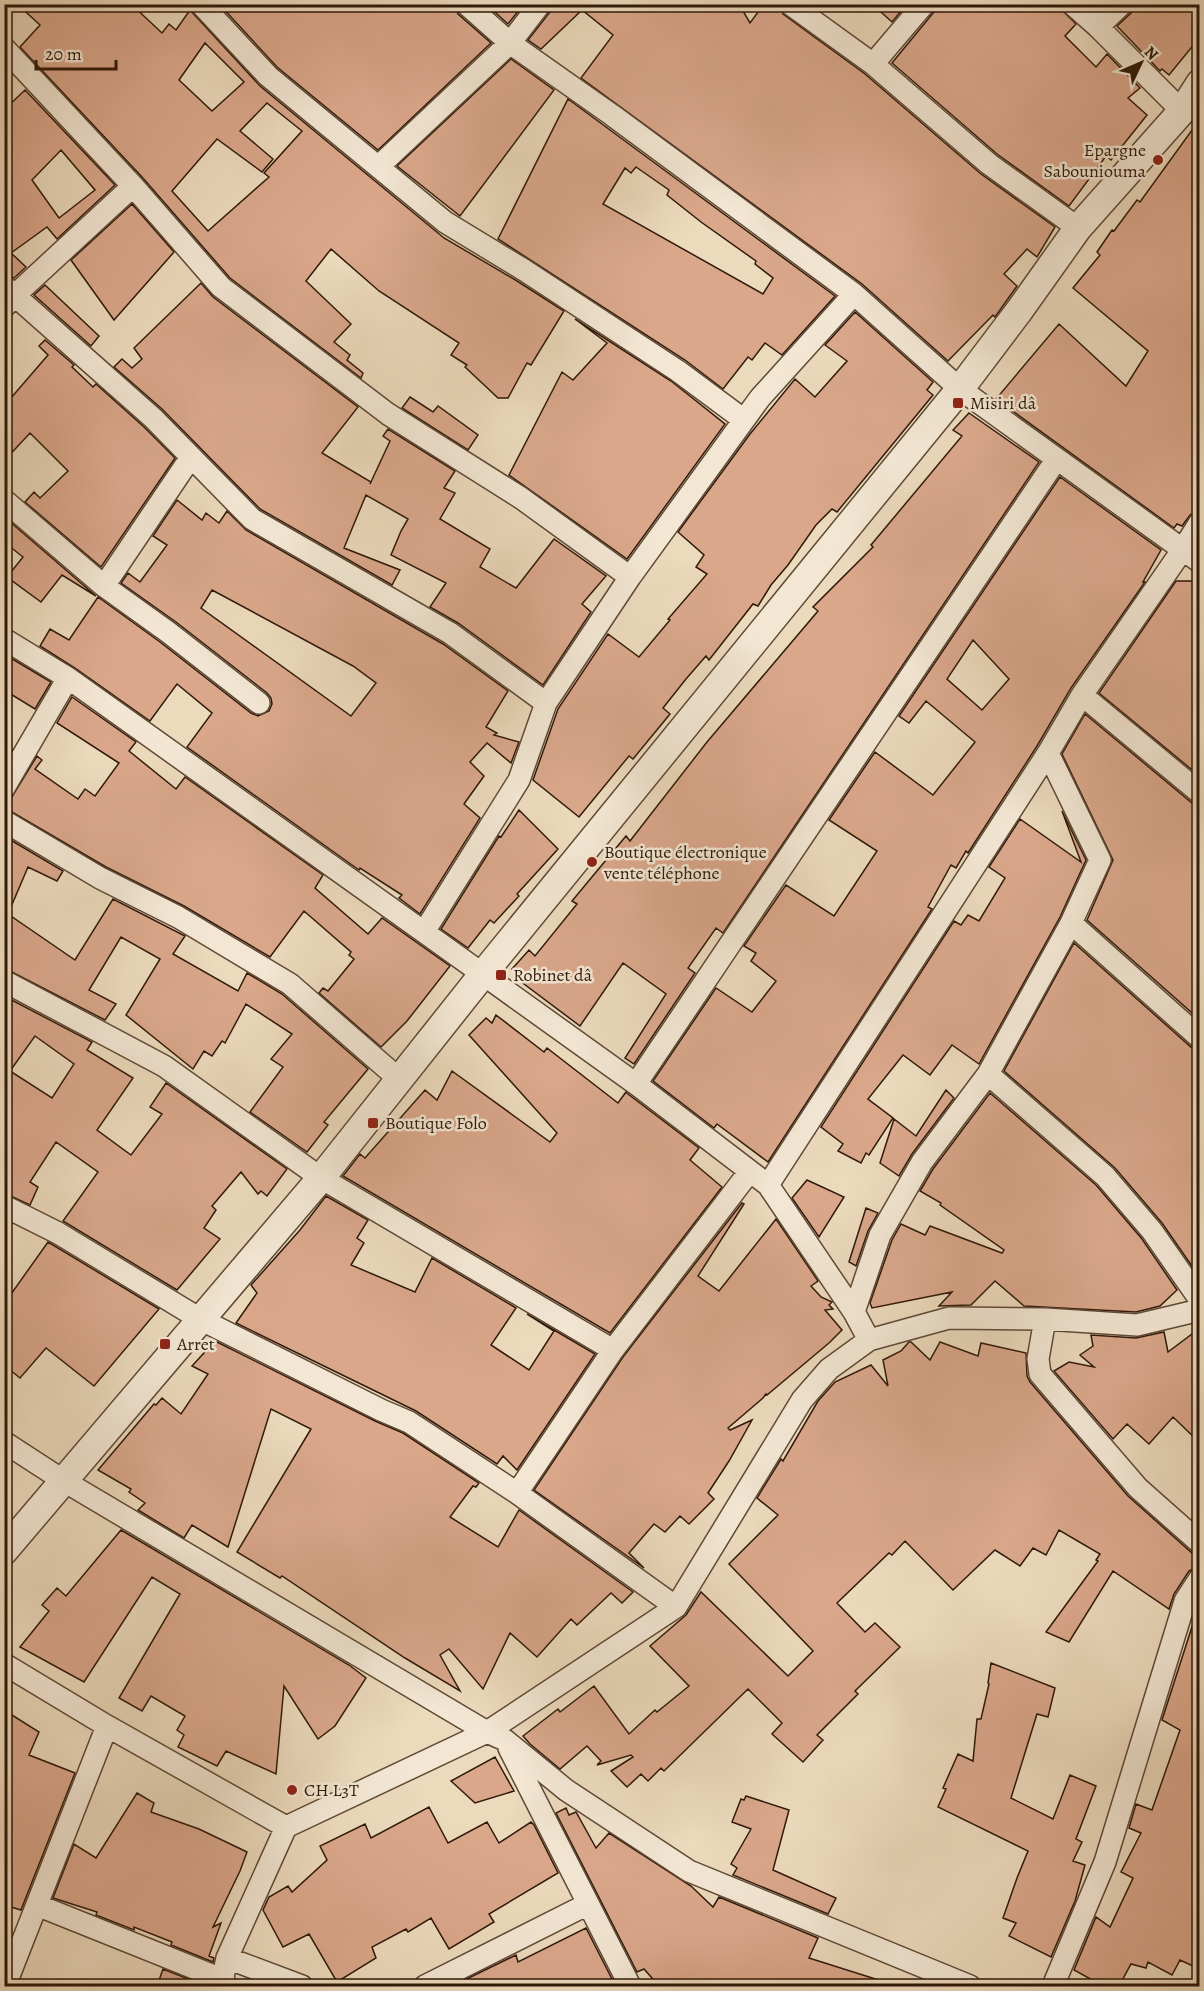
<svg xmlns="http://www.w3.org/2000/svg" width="1204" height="1991" viewBox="0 0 1204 1991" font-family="Alegreya,serif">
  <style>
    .building { fill: #daa78b; stroke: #2f1909; stroke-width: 1.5; fill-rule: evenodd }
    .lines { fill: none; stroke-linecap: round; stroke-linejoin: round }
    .minor-casing { stroke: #5e4936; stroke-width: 24 }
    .tertiary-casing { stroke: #5e4936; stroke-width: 30 }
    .minor { stroke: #f3e7d4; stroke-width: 21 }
    .tertiary { stroke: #f3e7d4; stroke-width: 27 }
    .poi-dot { fill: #8f2418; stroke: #f3e7d4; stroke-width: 2 }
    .labels { text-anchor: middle; stroke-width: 5; stroke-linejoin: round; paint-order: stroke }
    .poi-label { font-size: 18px; fill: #2f1909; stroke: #f3e7d4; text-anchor: start }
  </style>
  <rect width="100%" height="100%" fill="#ecdabd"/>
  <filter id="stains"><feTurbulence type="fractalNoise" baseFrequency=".00333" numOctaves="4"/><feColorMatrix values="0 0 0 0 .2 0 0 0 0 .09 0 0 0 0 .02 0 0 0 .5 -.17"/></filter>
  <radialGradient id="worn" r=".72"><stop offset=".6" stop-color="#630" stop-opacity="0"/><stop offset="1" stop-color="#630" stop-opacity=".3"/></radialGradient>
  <path class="building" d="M17,4H131L162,33L169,24L176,30L190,10L260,86L444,238L517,281L564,311L531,365L527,363L508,398H498L465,367L467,365L451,355L459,343L379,291L331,249L306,281L351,324L334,342L350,355L347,360L363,373L361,378L230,278L142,177L20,47L40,25ZM205,43L244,82L212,111L179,80ZM267,103L302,131L264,173L269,177L208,231L172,191L217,139L262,172L273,159L240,131Z
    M219,4H454L458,14L491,43L378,150L277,67Z
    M486,4H524L508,24Z
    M553,4H739L750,23L764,4H778L783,14L865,74L981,174L1055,227L1037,257L1027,249L1004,274L1017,286L995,317L993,315L948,361L862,284L581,78L613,35L582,10L541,49L528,40L550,12Z
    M872,4H907L892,22Z
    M936,4H1056L1076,24L1065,36L1096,67L1107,54L1140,88L1128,98L1147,115L1111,160L1106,156L1069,206L997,154L892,63L934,12Z
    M1134,4H1200V37L1169,75L1162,69L1160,71L1117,26L1131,13Z
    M511,59L554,90L460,216L397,166Z
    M25,90L115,185L57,239L47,227L11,253L26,267L14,278L4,274V110ZM61,150L95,190L59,218L32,180Z
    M568,99L835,296L782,355L765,343L752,360L748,357L723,389L685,360L498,239ZM636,167L669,190L667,195L701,222L756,261L755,264L773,278L763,294L603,204L625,168L631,173Z
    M1200,119V509L1190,515L1182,526L1177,524L1174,528L996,399L1059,324L1126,386L1148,351L1073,288L1100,255L1097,252L1112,230L1114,231L1137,200L1140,202Z
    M132,204L174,252L114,320L71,260Z
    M201,283L213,297L358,407L322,453L371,482L370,484L390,441L383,436L388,429L455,471L444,488L455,493L440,519L490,549L480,567L516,588L554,539L606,576L582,604L591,612L543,685L458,623L430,607L446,583L391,555L401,531L408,519L366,495L344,548L400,570L392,585L260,509L162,409L114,367L122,359L132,368L142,359L134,348Z
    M45,285L99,336L91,346L34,295Z
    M855,312L933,382L927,390L933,395L837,512L832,509L816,525L788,565L771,585L758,606L753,604L709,660L706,656L686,679L663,708L670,714L633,759L629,756L579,817L533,780L558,709L608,634L639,657L670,620L668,619L707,574L696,567L704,555L678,532L750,434L795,379L815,397L847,361L825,345Z
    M575,319L671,381L725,424L627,559L509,475L562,372L573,380L607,343Z
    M45,340L74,365L72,367L93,387L96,384L144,427L175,458L101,567L25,502L34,492L40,498L68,471L30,433L4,461V406L48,355L39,346Z
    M410,397L433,412L438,406L478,435L468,450L402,408Z
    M969,413L1039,462L723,933L716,928L688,968L695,973L634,1064L625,1058L666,994L623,963L580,1026L516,978L517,974L512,969L529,950L535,956L577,904L572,901L626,836L630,841L707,742L818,611L813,607L873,547L871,545L962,436L953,430Z
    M1060,477L1161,550L1143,582H1145L1071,688L1037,746L968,853L966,851L956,868L951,865L928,907L932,909L768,1162L717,1124L714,1128L653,1081L716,988L752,1012L776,981L751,961L756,953L744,946L786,885L834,916L877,851L829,820L875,752L933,795L975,742L926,701L909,723L899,716ZM973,640L1009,679L982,710L947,679Z
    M177,500L202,520L206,513L219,523L227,511L246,530L443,644L508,691L486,727L497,733L494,735L519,742L511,763L487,743L470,762L484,776L464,804L480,818L420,914L399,898L402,895L360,868L359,870L187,747L212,713L177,684L150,721L75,668L40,646L50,629L69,640L98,597L160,642L251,713L258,716L269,711L272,704L271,698L267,693L176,622L121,583L128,573L140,582L167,545L153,536ZM212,590L353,666L376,683L351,716L201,608Z
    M9,521L96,596L62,575L41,602L7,577L23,557L4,542V526Z
    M1176,581H1200V760L1191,769L1099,693Z
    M4,654L51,682L35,709L4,690Z
    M72,697L136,742L129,751L176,789L185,777L323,875L315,888L368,934L382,918L450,966L407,1021L381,1047L319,993L323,988L328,991L354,959L349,955L351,952L304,911L270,957L184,906L106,867L5,808L37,756L42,760L35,769L78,799L85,789L95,796L119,763L57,723Z
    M1085,714L1192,803L1200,805V1020L1087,920L1113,860L1062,754Z
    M519,810L558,849L517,894L519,896L494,923L490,920L468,948L441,929L499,836L501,837Z
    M1062,811L1086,860L1060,917L979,1064L952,1045L930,1075L903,1055L868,1099L893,1118L869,1155L866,1153L861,1163L838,1151L843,1144L821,1127L954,921L961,925L968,915L979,921L1005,878L989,867L1020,819L1081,862Z
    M9,839L63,871L57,881L28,867L8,914L75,960L113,899L185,936L173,954L238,991L247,973L282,994L368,1069L324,1122L328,1125L307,1152L250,1112L283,1067L271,1059L292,1034L246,1004L225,1043L222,1041L212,1056L204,1051L193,1069L126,1015L160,959L121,937L89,990L116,1004L105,1020L4,968V848Z
    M1074,943L1192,1048L1200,1050V1268L1196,1272L1162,1223L1115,1168L1004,1071Z
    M4,996L92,1042L87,1050L133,1078L97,1130L131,1155L162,1114L150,1107L166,1083L287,1169L267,1196L261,1191L258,1194L241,1172L212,1206L216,1210L204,1228L220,1239L177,1290L63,1221L98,1172L56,1142L30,1182L38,1187L30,1205L4,1193ZM35,1036L74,1064L52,1098L10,1071Z
    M496,1015L544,1052L547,1048L618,1103L626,1092L628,1094L699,1148L690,1160L722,1187L610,1333L343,1176L360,1154L365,1158L425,1090L437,1100L452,1071L550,1142L557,1133L469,1035L486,1018L492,1023Z
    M946,1090L954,1098L912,1154L899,1176L880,1163L894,1119L916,1136Z
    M990,1093L1096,1185L1142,1239L1177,1290L1160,1306L1136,1312L1024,1306L995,1281L971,1305L939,1306L952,1292L872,1308L870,1303L892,1240L901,1224L925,1235L930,1226L1002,1253L1004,1250L940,1205L941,1203L920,1191L933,1169Z
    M807,1180L844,1197L819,1237L792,1198Z
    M326,1196L368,1220L357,1238L364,1243L351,1265L415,1292L432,1258L516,1308L491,1345L529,1370L554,1331L527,1314L595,1354L517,1470L503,1456L497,1464L416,1411L236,1323L257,1293L251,1285L300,1230Z
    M742,1203L744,1204L698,1276L719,1291L776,1219L818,1281L811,1286L821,1297L832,1302L829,1305L833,1309L825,1310L842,1330L829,1343L767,1395L766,1394L763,1398L728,1428L730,1430L752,1420L729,1461L708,1493L714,1499L689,1524L680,1516L665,1532L654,1524L629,1553L644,1568L534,1490L623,1357Z
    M866,1208L878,1213L868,1231L856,1266L849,1262Z
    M48,1242L159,1309L94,1386L46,1348L20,1378L4,1365V1304Z
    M1200,1328V1443L1173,1417L1149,1444L1127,1424L1113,1439L1054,1371L1069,1362L1094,1367L1080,1355L1093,1346L1091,1335L1136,1338L1164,1332L1168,1352Z
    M215,1341L375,1421L403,1433L479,1483L476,1487L473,1486L450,1517L498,1547L519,1510L633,1592L622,1603L611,1593L577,1625L571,1619L537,1657L510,1633L483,1689L449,1649L440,1655L460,1691L405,1658L282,1576L280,1578L237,1552L311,1429L271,1409L228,1547L192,1525L184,1538L138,1510L145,1503L129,1492L131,1489L98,1470L154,1404L156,1405L162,1398L181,1414L208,1374L192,1366Z
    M909,1342H911L930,1360L940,1342L978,1356L981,1343L1026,1353L1027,1376L1030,1382L1128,1496L1192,1553L1200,1555V1565L1189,1571L1174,1594L1169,1609L1113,1571L1069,1642L1046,1632L1098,1561L1096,1560L1100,1554L1059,1530L1046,1555L1033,1548L1020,1566L995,1550L953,1590L905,1541L892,1555L889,1553L837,1603L865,1632L875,1623L900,1647L855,1691L858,1694L817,1735L823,1740L803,1762L772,1734L782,1723L748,1689L664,1771L661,1768L648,1781L641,1774L627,1787L611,1771L633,1757L631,1755L597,1765L601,1761L587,1746L560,1769L530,1744L523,1736L558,1709L560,1712L594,1686L629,1734L655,1710L657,1712L689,1686L650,1646L686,1615L701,1592L788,1676L813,1651L729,1564L778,1515L757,1498L781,1459L783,1461L818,1401L835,1382L871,1365L888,1386L883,1360L901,1351Z
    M121,1530L349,1665L366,1678L335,1726L318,1739L284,1686L276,1774L226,1751L217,1766L178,1747L184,1735L177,1730L185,1716L151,1696L142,1711L119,1698L180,1594L152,1577L84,1682L20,1647L49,1611L42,1605L57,1588L66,1596Z
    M1200,1602V1952L1193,1966L1180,1960L1172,1975L1148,1962L1146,1968L1131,1964L1119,1986H1103L1074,1970L1096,1917L1110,1927L1133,1878L1121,1872L1141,1833L1129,1828L1136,1804L1152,1810L1180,1730L1162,1720Z
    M991,1663L1055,1688L1048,1717L1037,1714L1011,1798L1053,1819L1070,1775L1096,1786L1076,1839L1082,1842L1073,1861L1085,1865L1075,1901L1051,1957L1009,1936L1016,1923L1003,1918L1017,1878L1028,1851L938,1807L946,1789L943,1788L958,1754L973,1761L977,1719H981L989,1684L988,1683Z
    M4,1710L39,1732L29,1755L75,1773L21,1910L4,1905Z
    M495,1757L514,1791L475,1803L451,1781Z
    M137,1793L154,1803L151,1812L199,1829L247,1852L240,1871L213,1927L221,1923L209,1956L214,1958L213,1962L171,1945L172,1942L134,1927V1930L96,1915L97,1912L53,1898L74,1844L96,1858Z
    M746,1796L789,1810L773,1870L836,1898L828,1914L733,1875L737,1868L731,1864L751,1829L732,1822L741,1799L744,1800Z
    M429,1807L448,1843L487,1822L499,1843L531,1822L534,1825L558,1873L489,1914L494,1922L449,1949L431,1918L408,1932L406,1929L372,1947L376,1958L337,1982L309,1934L283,1947L263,1910L269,1897L288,1886L292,1892L327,1860L320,1846L365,1824L371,1838Z
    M566,1808L569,1815L576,1812L596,1848L609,1833L691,1886L713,1907L719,1897L818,1938L809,1958L885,1982L884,1986H659L644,1969L637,1972L556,1813Z
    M586,1928L614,1983L606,1986H452L516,1955L518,1962Z
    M163,1969L206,1986H157Z"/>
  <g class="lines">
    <defs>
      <path id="minor" d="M201,4L268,76L445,222L524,270L678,371L744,420
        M466,4L510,43L612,115L854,294L960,389L1200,562
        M790,4L873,64L989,164L1078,228
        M1072,4L1098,27L1182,111
        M1098,27L1122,4
        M4,48L133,186L221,287L388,414L521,498L630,577
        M873,64L924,4
        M379,166L510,43L540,4
        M4,286L153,418L252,519L450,633L546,703
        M4,307L14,296L133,186
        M4,500L104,586L168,632L259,703
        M104,586L191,457
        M4,639L68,678L424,932L636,1084L768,1185L854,1312L869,1340
        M1082,695L1200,793
        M4,788L68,678
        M4,821L100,878L178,917L290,984L399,1079
        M1071,923L1200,1038
        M424,932L519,780L546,703L630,577L760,398L854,294
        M4,981L164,1066L321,1178L613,1350
        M988,1074L1105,1176L1152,1231L1200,1300
        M636,1084L1056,460
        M768,1185L1048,753L1082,695L1183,549L1200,522
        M4,1206L58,1233L200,1319L381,1410L409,1422L517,1493L676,1607
        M854,1312L880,1235L922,1162L988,1074L1071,923L1100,860L1048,753
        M1045,1319L1038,1359L1040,1374L1138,1488L1200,1543
        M4,1442L64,1481L487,1732L505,1740L566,1790L689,1871L970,1986
        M517,1493L613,1350L750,1171
        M4,1664L107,1726L286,1827L487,1732L676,1607L802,1400L829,1369L869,1340L949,1318L1045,1319L1137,1325L1200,1310
        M509,1748L630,1986
        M37,1905L224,1980
        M227,1958L302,1986
        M5,1986L107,1726
        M221,1986L227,1958L286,1827
        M425,1986L588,1904
        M1053,1986L1105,1862L1185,1601L1200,1578"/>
      <path id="tertiary" d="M4,1551L321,1178L483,974L960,389L1019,311L1078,228L1182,111L1200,83"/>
    </defs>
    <use href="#minor" class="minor-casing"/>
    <use href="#tertiary" class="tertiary-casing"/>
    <use href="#minor" class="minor"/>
    <use href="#tertiary" class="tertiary"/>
  </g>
  <g class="poi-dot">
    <circle cx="1158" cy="160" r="6"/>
    <rect x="952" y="397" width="12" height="12" rx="3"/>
    <circle cx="592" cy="862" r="6"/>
    <rect x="495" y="969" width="12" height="12" rx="3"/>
    <rect x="367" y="1117" width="12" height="12" rx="3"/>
    <rect x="159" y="1338" width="12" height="12" rx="3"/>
    <circle cx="292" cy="1790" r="6"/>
  </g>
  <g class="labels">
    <g class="poi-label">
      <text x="1146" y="156" text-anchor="end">Epargne<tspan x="1146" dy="21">Sabouniouma</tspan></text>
      <text x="970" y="409">Misiri dâ</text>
      <text x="604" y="858">Boutique électronique<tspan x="604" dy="21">vente téléphone</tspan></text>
      <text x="513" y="981">Robinet dâ</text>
      <text x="385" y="1129">Boutique Folo</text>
      <text x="177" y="1350">Arret</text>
      <text x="304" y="1796">CH L3T</text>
    </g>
  </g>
  <rect width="1204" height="1991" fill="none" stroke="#ecdabd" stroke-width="24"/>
  <rect x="6" y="6" width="1192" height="1979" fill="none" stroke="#2f1909" stroke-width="3"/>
  <rect x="12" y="12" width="1180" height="1967" fill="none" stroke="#2f1909" stroke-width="1.5"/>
  <g transform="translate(1141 63) rotate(46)" stroke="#f3e7d4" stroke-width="4.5" paint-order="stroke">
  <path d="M0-4.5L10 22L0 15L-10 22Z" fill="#2f1909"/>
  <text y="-9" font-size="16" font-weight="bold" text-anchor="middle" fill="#2f1909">N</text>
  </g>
  <path d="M36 60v9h80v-9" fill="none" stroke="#2f1909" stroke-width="3"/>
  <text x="45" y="60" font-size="18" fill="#2f1909" stroke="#f3e7d4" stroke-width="4.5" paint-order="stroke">20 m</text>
  <rect width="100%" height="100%" filter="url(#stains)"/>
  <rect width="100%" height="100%" fill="url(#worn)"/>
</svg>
